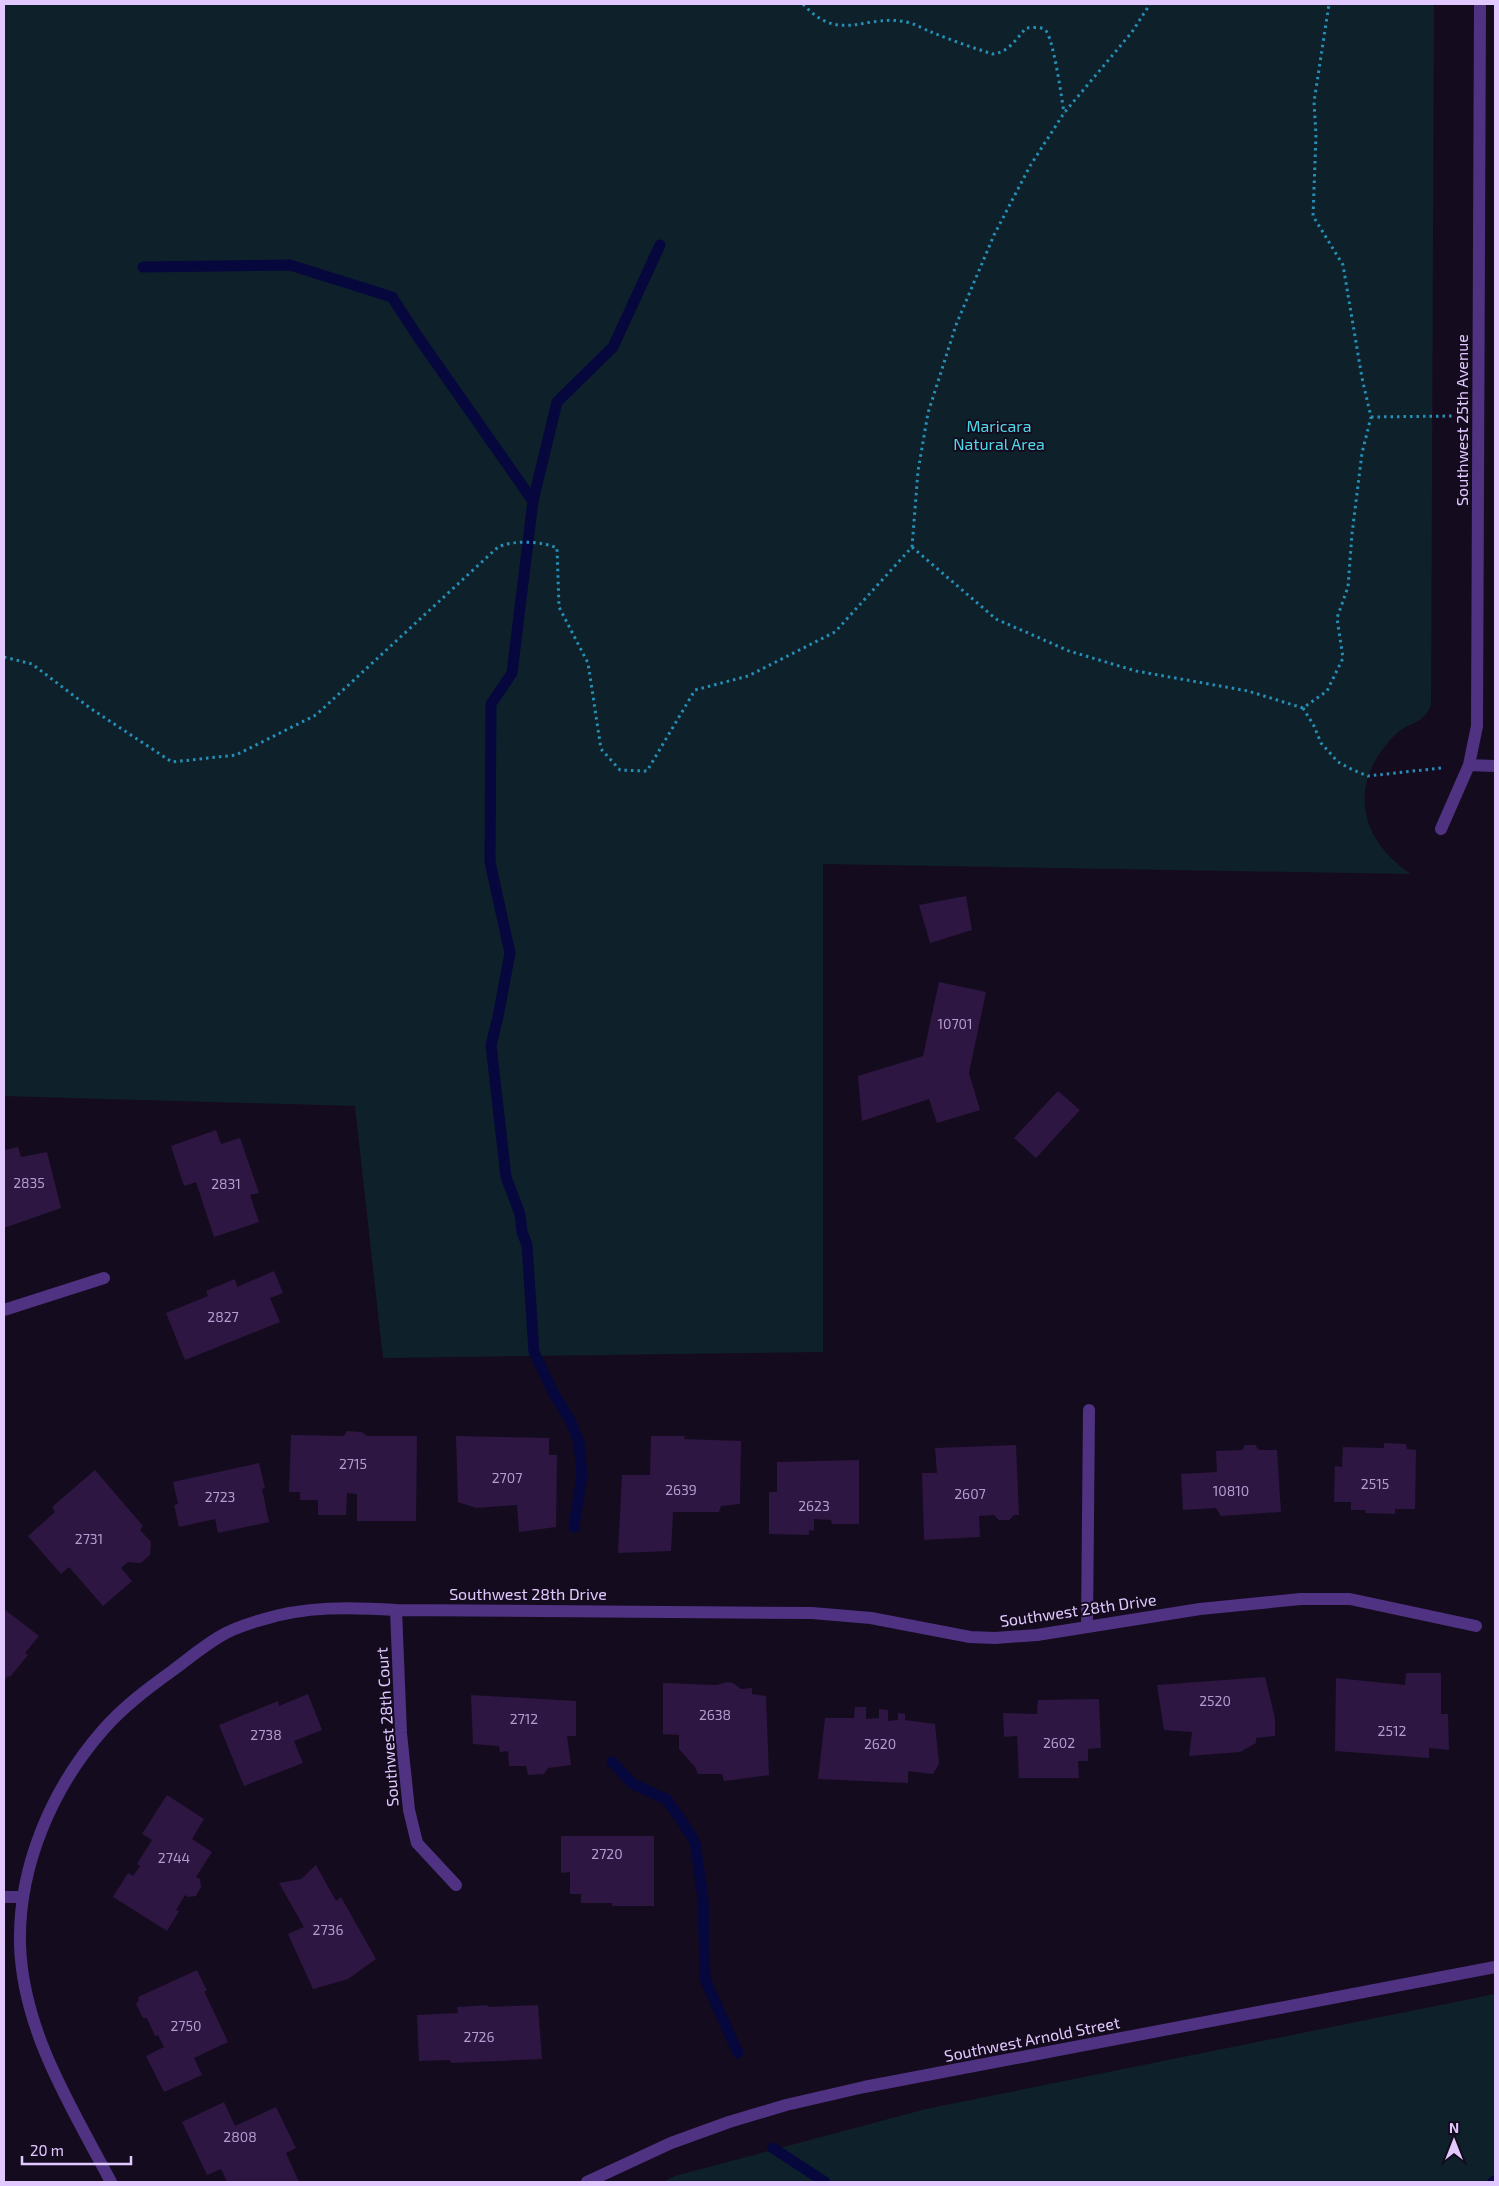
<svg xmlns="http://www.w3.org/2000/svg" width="1499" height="2186" viewBox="0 0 1499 2186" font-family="'Exo 2',sans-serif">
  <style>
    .green { fill: #0e212a }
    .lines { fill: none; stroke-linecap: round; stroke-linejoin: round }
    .stream { stroke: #06073d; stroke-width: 11 }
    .building { fill: #2d1641 }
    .path { stroke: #258fb7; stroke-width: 3; stroke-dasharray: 2.5 4; stroke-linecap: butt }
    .minor { stroke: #503282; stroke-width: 12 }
    .labels { text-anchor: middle; stroke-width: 4; stroke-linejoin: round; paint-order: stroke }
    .number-label { font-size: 14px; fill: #b49cd0 }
    .street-label { font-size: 16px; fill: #e1c9ff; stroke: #150b1f }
    .park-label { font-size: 16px; fill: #4ed9e6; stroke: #150b1f }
  </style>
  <rect width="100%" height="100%" fill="#150b1f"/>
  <path class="green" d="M4,4H1434L1431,705C1423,725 1410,721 1397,733C1348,780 1356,837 1411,874L823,864V1352L383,1358L355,1106L4,1096Z
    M1495,1994V2182H663L675,2176L926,2109Z"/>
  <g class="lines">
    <path class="stream" d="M143,267L290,265L392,297L418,337L533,501
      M574,1527L582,1475L579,1442L570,1420L554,1394L534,1352L527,1245L522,1232L520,1214L506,1177L491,1045L498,1017L510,953L490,862L491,704L512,673L533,501L557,402L613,347L660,245
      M612,1762L633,1784L666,1799L680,1818L695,1842L703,1898L705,1979L738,2053
      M773,2148L825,2182
      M1493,2182L1495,2181"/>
  </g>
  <path class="building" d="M966,896L972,930L930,943L919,905Z
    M939,982L986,992L969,1073L980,1110L937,1123L929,1099L862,1121L858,1076L923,1056Z
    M1058,1091L1080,1110L1036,1158L1014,1138Z
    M216,1130L221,1144L240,1138L259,1193L250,1195L259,1222L214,1237L196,1182L184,1186L171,1146Z
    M18,1147L21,1157L47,1152L61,1208L4,1228V1150Z
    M274,1271L283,1293L270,1298L280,1322L185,1360L166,1313L208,1296L206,1291L235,1279L237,1287Z
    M347,1431L362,1432L367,1436H417L416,1521H357V1494L347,1493L346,1515H318V1500H300V1492H289L291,1435L344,1436Z
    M456,1436L549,1438V1455H557L556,1527L519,1532L517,1505L476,1508L458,1502Z
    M651,1436H685L684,1439L741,1441L740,1504L721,1506L719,1512H673L671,1551L618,1553L622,1475H650Z
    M1384,1443L1406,1444L1407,1449L1416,1450L1415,1509H1395V1514L1365,1513L1366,1510H1351V1502H1334L1335,1466L1342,1467L1343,1447L1384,1448Z
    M1016,1445L1019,1515H1014L1009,1520H999L994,1515L979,1516L980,1537L924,1540L922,1473H937L935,1448Z
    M1245,1445H1255L1259,1450H1277L1281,1512L1221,1516L1216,1508L1183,1510L1181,1474L1217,1472L1216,1451L1242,1450Z
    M859,1460V1524H832L831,1520L814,1519V1531L809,1530V1535L769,1534V1492H777V1462Z
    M259,1463L265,1488L262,1489L269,1522L218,1533L215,1519L179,1527L174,1505L178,1504L173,1482Z
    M95,1470L143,1526L140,1530L151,1542L150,1555L141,1563L128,1562L121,1568L132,1581L103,1606L69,1567L61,1574L28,1536L55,1512L52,1507Z
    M4,1609L39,1636L25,1653L28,1655L10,1677L8,1676L4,1681Z
    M1406,1673H1441V1714H1448L1449,1750L1429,1748V1758L1335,1751L1336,1678L1405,1685Z
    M1265,1677L1275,1718V1736L1256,1738V1743L1240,1752L1189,1756L1192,1732L1164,1730L1157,1685Z
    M727,1682L733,1683L741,1689L752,1688V1694L766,1696L769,1775L724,1781L722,1774H698L695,1767L679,1749V1735L663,1734V1683L716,1685Z
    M308,1694L322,1730L294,1741L303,1763L244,1786L219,1725L278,1701L279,1706Z
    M471,1695L576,1701V1736H567L571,1765L548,1768L544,1774L528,1775L526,1766H509L508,1751L500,1752L499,1746L473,1744Z
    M1099,1699L1101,1748L1088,1749V1761H1078L1079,1778H1019L1017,1736L1004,1737L1003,1713L1037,1714L1038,1700Z
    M855,1707H866V1719L879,1718V1709L888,1710V1721L898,1720V1713L905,1714V1720L935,1724L939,1764L933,1774L908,1771V1783L818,1779L825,1718H854Z
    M167,1795L204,1819L192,1839L212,1852L196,1877L200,1879L201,1887L196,1896L188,1897L185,1895L176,1910L179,1911L167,1931L113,1897L128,1873L133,1876L140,1866L137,1864L152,1840L142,1834Z
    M561,1836H654V1906H612V1903H581V1894H570V1872L561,1873Z
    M316,1865L336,1901L341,1897L376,1959L348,1979L313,1989L288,1934L304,1927L279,1883L301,1879Z
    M197,1970L207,1991H204L228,2042L194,2058L202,2075L164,2092L146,2056L164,2047L158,2035L155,2036L147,2018H143L136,2004L139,2000L138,1997Z
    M488,2005V2007L538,2005L542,2059L451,2063L450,2060L419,2061L417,2015L458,2013L457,2007Z
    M224,2102L235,2126L276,2107L296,2148L286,2153L299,2182H227L221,2169L207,2175L182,2122Z"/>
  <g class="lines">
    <path class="path" d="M803,4C841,46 867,11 910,23C918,25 925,30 931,32C951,40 973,48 993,54C1009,52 1016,39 1026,28C1032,28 1040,26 1045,30C1053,35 1062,100 1064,113
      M1371,417L1453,416
      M912,547L996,619L1069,651L1136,671L1248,691L1303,708L1327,691L1343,658L1337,618L1348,587L1352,534L1362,453L1371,417L1362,378L1343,265L1313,216L1316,135L1314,102L1329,4
      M4,657L32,664L90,708L172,762L236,755L316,715L498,547C512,540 542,541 557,548L559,607L588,663L601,749L620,770L647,771L695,690L748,676L835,632L912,547L918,471L928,413L956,325L994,235L1030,166L1064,113L1132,32L1150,4
      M1303,708L1314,726L1321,743L1338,762L1353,770L1368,776L1441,768"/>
    <path class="minor" d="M1469,765L1495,766
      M1441,829L1469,765L1477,726L1480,4
      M4,1310L104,1278
      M396,1610L401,1733L409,1810L417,1843L456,1885
      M1087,1626L1089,1410
      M4,1897H22
      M111,2182C72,2108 23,2032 20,1945C18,1867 52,1788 103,1730C123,1707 147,1689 172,1671C187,1660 202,1647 219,1637C231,1629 247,1624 261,1620C305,1606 351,1607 396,1610L812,1613L871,1618L970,1637L995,1638L1037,1635L1200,1609L1301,1599H1350L1476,1626
      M587,2182L671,2143L729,2122L786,2105L864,2087L1495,1967"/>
  </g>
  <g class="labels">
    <g class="number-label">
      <text x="955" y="1029">10701</text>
      <text x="29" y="1188">2835</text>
      <text x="226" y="1189">2831</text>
      <text x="223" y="1322">2827</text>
      <text x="353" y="1469">2715</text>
      <text x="507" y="1483">2707</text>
      <text x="1375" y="1489">2515</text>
      <text x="681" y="1495">2639</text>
      <text x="1231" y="1496">10810</text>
      <text x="970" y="1499">2607</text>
      <text x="220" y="1502">2723</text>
      <text x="814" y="1511">2623</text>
      <text x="89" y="1544">2731</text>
      <text x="1215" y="1706">2520</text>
      <text x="715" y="1720">2638</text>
      <text x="524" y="1724">2712</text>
      <text x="1392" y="1736">2512</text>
      <text x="266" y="1740">2738</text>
      <text x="1059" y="1748">2602</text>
      <text x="880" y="1749">2620</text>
      <text x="607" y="1859">2720</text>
      <text x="174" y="1863">2744</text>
      <text x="328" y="1935">2736</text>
      <text x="186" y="2031">2750</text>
      <text x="479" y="2042">2726</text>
      <text x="240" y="2142">2808</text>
    </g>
    <g class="street-label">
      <text transform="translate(1462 420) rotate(-90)" y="6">Southwest 25th Avenue</text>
      <text x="528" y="1600">Southwest 28th Drive</text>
      <text transform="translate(1078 1610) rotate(-8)" y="6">Southwest 28th Drive</text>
      <text transform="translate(387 1727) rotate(-94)" y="6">Southwest 28th Court</text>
      <text transform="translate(1032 2039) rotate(-11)" y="6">Southwest Arnold Street</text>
    </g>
    <g class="park-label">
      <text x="999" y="432">Maricara<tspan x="999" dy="18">Natural Area</tspan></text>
    </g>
  </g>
  <rect width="1499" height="2186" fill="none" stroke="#e1c9ff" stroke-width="10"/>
  <g transform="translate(1454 2141)" stroke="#150b1f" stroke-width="4" paint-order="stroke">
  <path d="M0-4L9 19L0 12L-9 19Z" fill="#e1c9ff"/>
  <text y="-8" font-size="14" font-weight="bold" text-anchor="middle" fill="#e1c9ff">N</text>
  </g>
  <path d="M22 2156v8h109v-8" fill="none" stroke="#e1c9ff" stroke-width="2.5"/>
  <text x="30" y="2156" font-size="15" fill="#e1c9ff" stroke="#150b1f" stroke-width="4" paint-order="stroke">20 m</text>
</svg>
